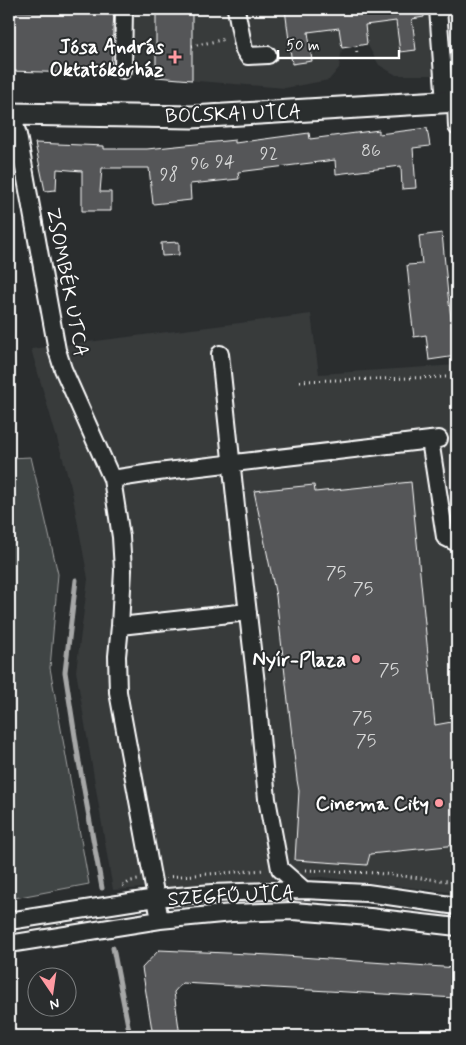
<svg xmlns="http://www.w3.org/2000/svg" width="466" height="1045" viewBox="0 0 466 1045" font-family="Mynerve,sans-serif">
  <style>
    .built { fill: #373a3b }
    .green { fill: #414445; stroke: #a0a2a2 }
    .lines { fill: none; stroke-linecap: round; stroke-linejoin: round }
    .stream { stroke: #a6a7a7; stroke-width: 5 }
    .building { fill: #555758; stroke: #fff }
    .minor-casing { stroke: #fff; stroke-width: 20 }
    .major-casing { stroke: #fff; stroke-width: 25 }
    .path { stroke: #fff; stroke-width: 3; stroke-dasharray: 1 4; stroke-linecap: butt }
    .minor { stroke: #2a2d2e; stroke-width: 16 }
    .major { stroke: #2a2d2e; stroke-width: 21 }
    .poi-dot { fill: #ff9aa2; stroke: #2a2d2e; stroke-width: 2 }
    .labels { text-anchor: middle; stroke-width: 4; stroke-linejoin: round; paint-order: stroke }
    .number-label { font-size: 18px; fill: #d4d5d5 }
    .poi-label { font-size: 20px; font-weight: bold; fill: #fff; stroke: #2a2d2e; text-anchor: end }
    .street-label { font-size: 20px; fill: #fff; stroke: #2a2d2e }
  </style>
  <rect width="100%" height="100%" fill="#2a2d2e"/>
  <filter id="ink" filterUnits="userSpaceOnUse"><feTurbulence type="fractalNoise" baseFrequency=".02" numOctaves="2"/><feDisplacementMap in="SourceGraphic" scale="10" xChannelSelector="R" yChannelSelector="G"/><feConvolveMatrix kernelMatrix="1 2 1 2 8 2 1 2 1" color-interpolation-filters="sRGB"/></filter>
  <g filter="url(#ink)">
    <path class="built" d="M9,9H457V75H396L379,65L367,44L342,48L339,68L329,80L285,88L111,74L9,71Z
      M311,314L319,374L457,365V893L322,877L113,890L76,671L88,579L71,487L31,349Z"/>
    <path class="green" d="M31,457L58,574L50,668L89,884L9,899V458Z"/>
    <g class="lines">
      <path class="stream" d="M76,580L65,672L79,762L102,888
        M113,948L130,1036"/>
    </g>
    <path class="building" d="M73,9H114L111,74L9,71V11L73,13Z
      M156,9H192V80L156,77Z
      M285,9H424V17L412,19L416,50L400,52L396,21L365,25L367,44L356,46L342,48L339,28L308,32L312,61L292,64Z
      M427,128L430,146L413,148L416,188L402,189L401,166L336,174L335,160L238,172L239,179L190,184L191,200L153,204L149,168H102L100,192H111V211H82V171L57,169L56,190L45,191L35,143L104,146V149H147L235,140V143L309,133L310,139L379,130V134Z
      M442,233L448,295L456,356L429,360L426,335L414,337L410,304H411L407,265L422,264L419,236Z
      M179,242V255L162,256L161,243Z
      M411,482L435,725L457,721V845L370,854L367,865L295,860L299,791L297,780L276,596L254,491L314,485L315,492Z
      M159,950L271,955L457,968V998L182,983L174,992L180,1036H153L142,968Z"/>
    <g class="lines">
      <defs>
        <path id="minor" d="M236,9L244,50L248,56L268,55
          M438,9L445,103
          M123,70L124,9
          M456,101L457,127
          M12,114L18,135L57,350L63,369L112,479L121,537L123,570L120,626L117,656L118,692L160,920
          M220,354L239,535L256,684L267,799L280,869L304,890
          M430,440L445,537L457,543
          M112,479L158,472L439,439
          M120,626L248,612
          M9,921L156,898L212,893L304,890L367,893L457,906
          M9,944L160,920L232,913L293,911L370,917L457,927"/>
        <path id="major" d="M9,114L192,117L457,101"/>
      </defs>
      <use href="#minor" class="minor-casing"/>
      <use href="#major" class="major-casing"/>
      <path class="path" d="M192,46L226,39
        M356,46L357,54
        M300,381L447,377
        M306,870L375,873L457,882
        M166,877L265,870
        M123,886L131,881L138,880"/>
      <use href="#minor" class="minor"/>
      <use href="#major" class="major"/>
    </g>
  </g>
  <g class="poi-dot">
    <path d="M172.5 49.5h5v5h5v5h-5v5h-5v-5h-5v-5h5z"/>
    <circle cx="356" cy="659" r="5"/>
    <circle cx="439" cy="803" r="5"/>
  </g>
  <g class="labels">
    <g class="number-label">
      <text x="371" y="156">86</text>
      <text x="269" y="159">92</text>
      <text x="225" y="167">94</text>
      <text x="200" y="169">96</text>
      <text x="169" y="180">98</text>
      <text x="336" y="578">75</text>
      <text x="363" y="594">75</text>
      <text x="389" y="675">75</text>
      <text x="362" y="723">75</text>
      <text x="366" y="746">75</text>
    </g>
    <g class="poi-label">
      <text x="164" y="53">Jósa András<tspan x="164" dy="23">Oktatókórház</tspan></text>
      <text x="346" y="666">Nyír-Plaza</text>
      <text x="429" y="810">Cinema City</text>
    </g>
    <g class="street-label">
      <text transform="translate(233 113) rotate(-2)" y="7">BOCSKAI UTCA</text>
      <text transform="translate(68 282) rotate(79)" y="7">ZSOMBÉK UTCA</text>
      <text transform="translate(231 895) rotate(-3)" y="7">SZEGFŰ UTCA</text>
    </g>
  </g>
  <rect width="466" height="1045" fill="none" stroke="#2a2d2e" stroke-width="30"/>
  <rect x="15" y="15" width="436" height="1015" fill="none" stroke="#fff" stroke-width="2" filter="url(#ink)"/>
  <g transform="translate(52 992) rotate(167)"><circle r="24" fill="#2a2d2e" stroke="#7f8182"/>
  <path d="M0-4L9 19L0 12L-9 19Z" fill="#ff9aa2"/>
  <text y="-8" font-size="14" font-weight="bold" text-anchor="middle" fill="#ffffff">N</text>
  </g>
  <path d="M278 50v8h121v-8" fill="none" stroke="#ffffff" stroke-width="2.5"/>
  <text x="286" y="50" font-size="15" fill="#ffffff" stroke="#2a2d2e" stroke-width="4" paint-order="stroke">50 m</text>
</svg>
